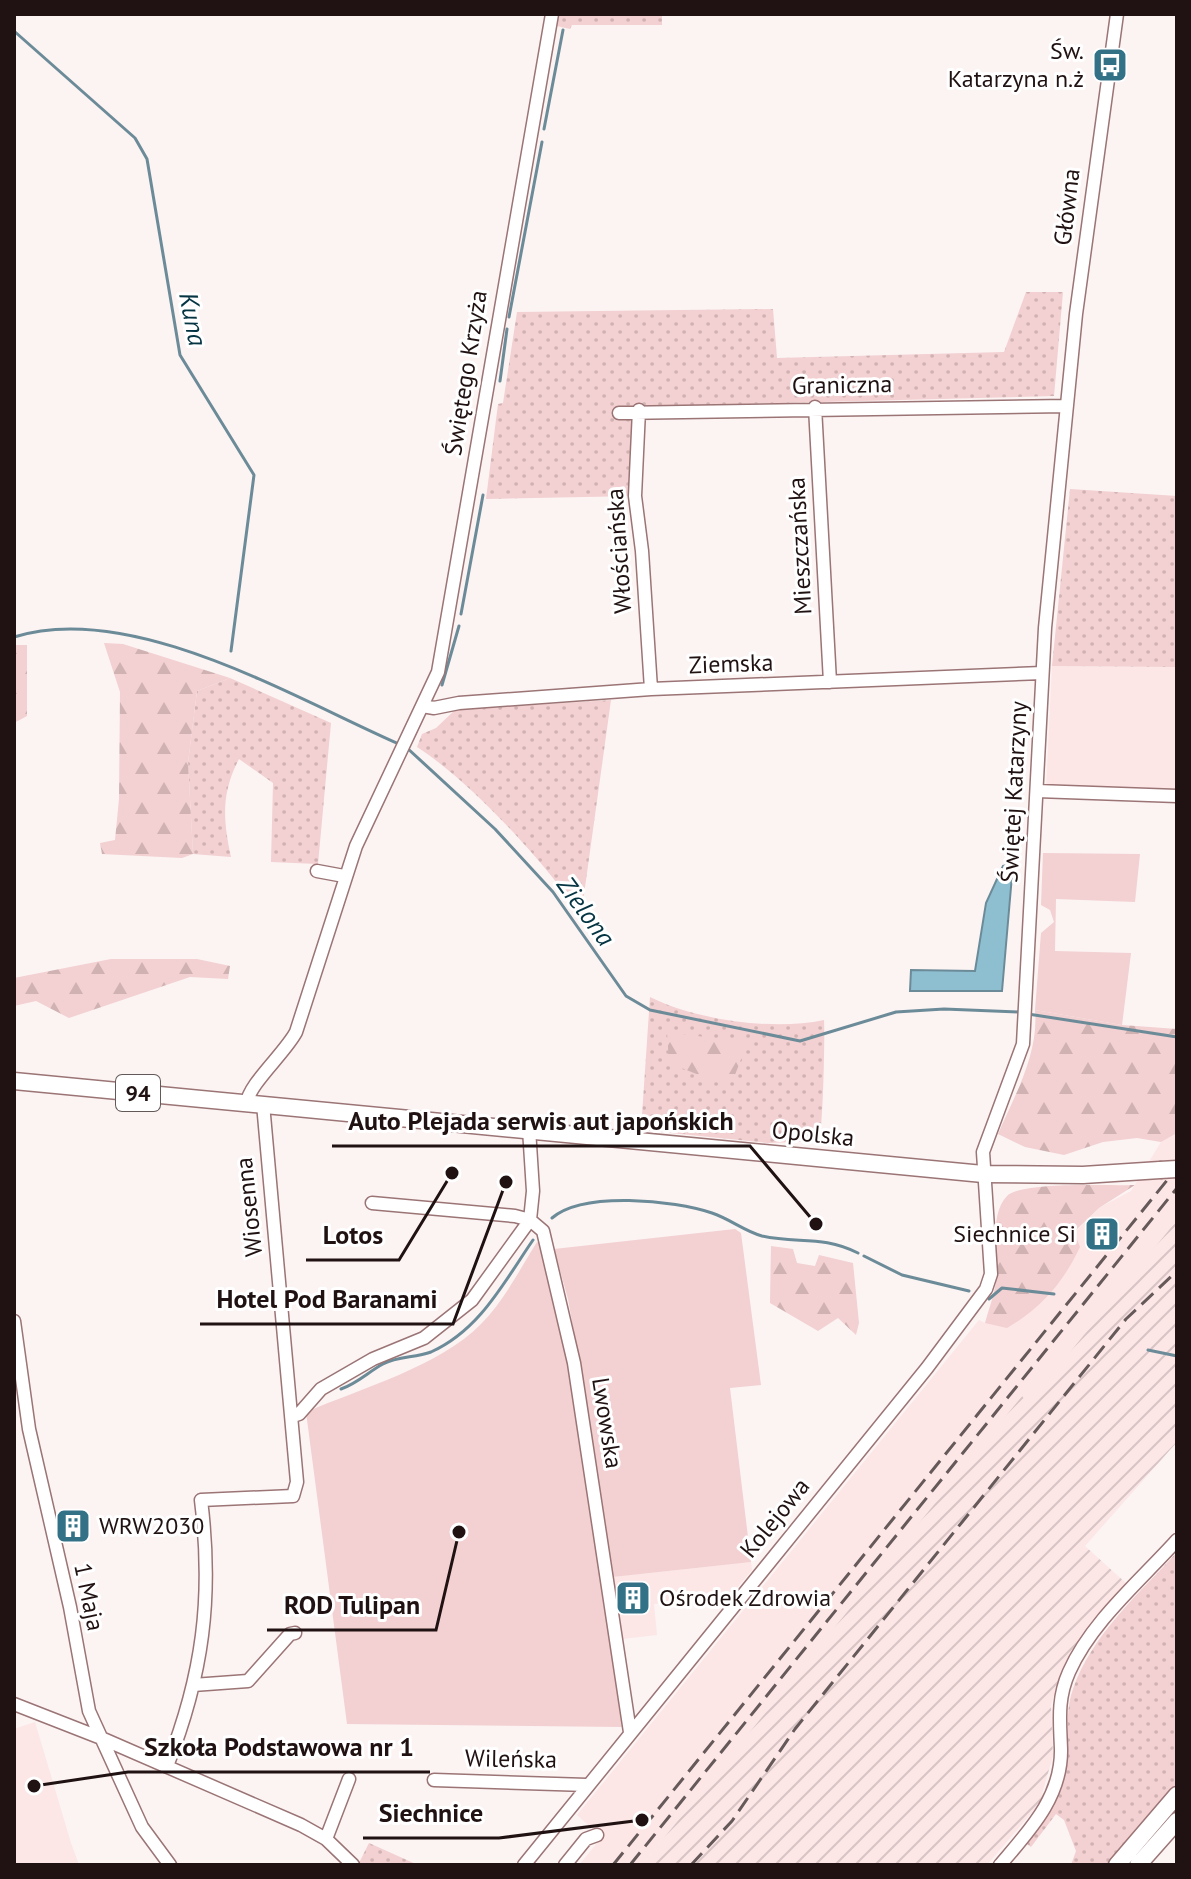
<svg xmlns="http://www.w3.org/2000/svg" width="1191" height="1879" viewBox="0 0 1191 1879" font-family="'PT Sans',sans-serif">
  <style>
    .built { fill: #fce6e6 }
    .industrial { fill: url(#industrial-furrows) }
    .grass { fill: url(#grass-dots) }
    .forest { fill: url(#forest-firs) }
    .garden { fill: #f3d0d1 }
    .water { fill: #8dbfd1; stroke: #6c8b98; stroke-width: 2 }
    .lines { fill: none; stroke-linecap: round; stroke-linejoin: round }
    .stream { stroke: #6c8b98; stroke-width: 3 }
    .minor-casing { stroke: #9b7475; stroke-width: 15 }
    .major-casing { stroke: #9b7475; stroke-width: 19 }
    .minor { stroke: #fff; stroke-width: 12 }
    .major { stroke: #fff; stroke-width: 16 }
    .rail { stroke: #655959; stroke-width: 3; stroke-dasharray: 16 8; stroke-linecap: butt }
    .major-bridge-casing { stroke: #9b7475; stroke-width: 19; stroke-linecap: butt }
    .major-bridge { stroke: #fff; stroke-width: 16 }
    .labels { text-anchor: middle; stroke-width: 6; stroke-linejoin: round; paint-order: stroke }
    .shield { fill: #fff; stroke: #635959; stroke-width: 2 }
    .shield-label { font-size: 22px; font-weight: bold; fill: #201212 }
    .poi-label { font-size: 24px; fill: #201212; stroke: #fff; text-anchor: end }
    .street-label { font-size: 24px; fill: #201212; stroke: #fff }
    .water-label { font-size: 26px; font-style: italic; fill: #053442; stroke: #fff }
    .leader { fill: none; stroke: #201212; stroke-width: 3 }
    .callout-dot { fill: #201212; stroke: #fff; stroke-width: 3 }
    .callout-label { font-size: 26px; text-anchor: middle; font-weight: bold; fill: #201212; stroke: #fff; stroke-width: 6; stroke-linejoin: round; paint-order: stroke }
  </style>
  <defs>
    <pattern id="industrial-furrows" width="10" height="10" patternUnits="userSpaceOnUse" patternTransform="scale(2)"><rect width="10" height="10" fill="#fce6e6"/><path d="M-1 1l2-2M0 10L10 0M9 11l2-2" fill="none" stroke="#d8c4c4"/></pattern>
    <pattern id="grass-dots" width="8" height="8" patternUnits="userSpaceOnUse" patternTransform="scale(2)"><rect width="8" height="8" fill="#f3d0d1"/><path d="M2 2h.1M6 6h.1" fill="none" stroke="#d0b2b2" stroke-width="1.8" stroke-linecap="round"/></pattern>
    <pattern id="forest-firs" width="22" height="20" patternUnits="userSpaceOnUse" patternTransform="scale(2)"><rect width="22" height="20" fill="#f3d0d1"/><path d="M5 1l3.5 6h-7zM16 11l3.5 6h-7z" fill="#d0b2b2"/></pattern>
  </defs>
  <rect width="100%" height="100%" fill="#fcf3f3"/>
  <path class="built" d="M1052,666L1177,667V791L1046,788Z
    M1177,1133V1220L1028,1405L1022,1397L642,1865H579L602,1837L577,1815L979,1320L985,1323L1099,1208L1131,1191L1161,1142Z
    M751,1562L752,1570L731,1595L654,1604L657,1635L622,1639L613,1577Z
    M35,1722L71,1843L79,1865H14V1729Z"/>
  <path class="industrial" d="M1177,1220V1442L1085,1546L1128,1585L1077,1644L1062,1669L1051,1705L1053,1756L1039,1804L987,1865H642L1022,1396L1028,1404Z"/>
  <path class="grass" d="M559,14H662V25H572L570,29L557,26Z
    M1026,292H1063L1054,396L623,407L633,416L635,496L486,499L498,404L503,403L517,312L773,309L777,358L1004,352Z
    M1070,489L1177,496V667L1052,666Z
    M230,678L331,723L318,864L271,862L273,783L239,759C221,793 223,820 231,857L193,854L188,762L197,691Z
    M611,700L581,916C548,865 469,780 417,747L422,734L436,728L455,710Z
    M650,997C696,1020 773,1031 824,1020C825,1037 823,1131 819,1141L768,1143L641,1130Z
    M1177,1552V1788L1108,1865H1071L1076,1851L1064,1820L1056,1814L1031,1847L1027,1844C1051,1815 1066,1788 1068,1750C1068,1728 1066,1709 1073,1689C1092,1634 1140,1593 1177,1552Z
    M369,1843L418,1865H358Z"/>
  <path class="forest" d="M104,643L123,644L230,678L197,691L188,762L193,854L182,858L102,854L100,843L115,840L119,799L120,692Z
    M14,645H27V716L14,723Z
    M111,959H197L230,966L228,979L190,977L69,1018L36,1001L14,1006V978Z
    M1035,1010L1122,1025L1177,1029V1133L1161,1142L1137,1138L1103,1142L1064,1155L1025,1147L998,1134C1015,1095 1039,1053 1035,1010Z
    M667,1032L743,1042V1054L733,1080L719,1083L669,1063Z
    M1135,1185L1099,1208L1074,1232L1080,1247C1063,1283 1041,1308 1007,1328L985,1323C988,1311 993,1299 995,1287C1000,1262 987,1217 1007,1196C1022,1181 1110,1186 1135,1185Z
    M771,1246L793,1249L797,1263L815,1266L819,1255L853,1263L859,1323L856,1335L838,1318L818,1331L770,1303Z"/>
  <path class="garden" d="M1043,853L1140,854L1135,902L1056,899L1055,951L1131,953L1122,1025L1035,1010L1041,933L1054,922L1050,910L1041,905Z
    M735,1229L741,1233L761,1385L730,1388L751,1562L613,1577L585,1395L568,1299L554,1249Z
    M537,1242L543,1244L570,1368L622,1727L347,1724L306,1412C360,1389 440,1366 481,1324C504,1301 520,1269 537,1242Z"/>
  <path class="water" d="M1013,864L1002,991H910L911,970L975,971L986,903L1003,866Z"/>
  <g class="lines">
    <path class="stream" d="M14,31L135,138L147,159L180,355L254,475L231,651
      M544,129L563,30
      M509,317L542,142
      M500,381L507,329
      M461,614L483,495
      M14,637C131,600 294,698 399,744
      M442,685L459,626
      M406,747L495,829L553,892L626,996L650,1010L800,1041L896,1012L944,1009L1021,1012
      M1028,1014L1177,1037
      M552,1218C583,1191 674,1200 712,1213C730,1219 744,1231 762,1236C798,1244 822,1235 858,1253
      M864,1256L902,1275L969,1291
      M989,1299L1002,1288L1054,1294
      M1148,1350L1177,1356
      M341,1389C358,1383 368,1372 383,1364C398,1356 415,1358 431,1352C480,1330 504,1282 533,1240"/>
    <defs>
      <path id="minor" d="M815,407L830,682
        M639,410L635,496L642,551L651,689
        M619,413L1067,406
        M422,706L434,708L459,703L651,689L1042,673
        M1037,791L1177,796
        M317,871L344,876
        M247,1103C248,1085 285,1053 296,1032L356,846L438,672L552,14
        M372,1203L515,1216L530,1220L543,1231L574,1363L630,1732
        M14,1321L29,1429L70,1607L89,1711L142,1827L170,1865
        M293,1416L299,1414L321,1389L373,1359L424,1338L472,1300L530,1220L533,1191L529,1129
        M193,1685L248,1681L290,1634L295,1633
        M14,1704L101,1738L301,1825L326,1839L353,1865
        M167,1766C203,1675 213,1597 201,1500L293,1496L297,1482L263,1104
        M434,1780L587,1785
        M326,1839L349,1779
        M524,1865L927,1368L986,1289L991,1274L983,1152L1023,1044L1045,628L1076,314L1117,14
        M565,1865L586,1839L597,1835
        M1000,1865C1029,1831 1062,1797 1061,1749C1060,1721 1057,1699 1069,1672C1091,1622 1141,1580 1177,1540"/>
      <path id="major" d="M14,1081L983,1174L1083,1175L1160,1170
        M1117,1865L1177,1795
        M1138,1865L1177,1821"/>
    </defs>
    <use href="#minor" class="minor-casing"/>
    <use href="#major" class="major-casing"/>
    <use href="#minor" class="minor"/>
    <use href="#major" class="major"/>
    <path class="rail" d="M613,1865L1177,1168
      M630,1865L1177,1188
      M691,1865L732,1821L795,1729L1126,1319L1177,1271"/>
    <defs>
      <path id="major-bridge" d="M1160,1170L1177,1169"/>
    </defs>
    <use href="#major-bridge" class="major-bridge-casing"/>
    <use href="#major-bridge" class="major-bridge"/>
  </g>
  <defs>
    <symbol id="bus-square" viewBox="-11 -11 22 22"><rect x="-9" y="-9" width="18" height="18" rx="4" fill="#327186" stroke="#fff"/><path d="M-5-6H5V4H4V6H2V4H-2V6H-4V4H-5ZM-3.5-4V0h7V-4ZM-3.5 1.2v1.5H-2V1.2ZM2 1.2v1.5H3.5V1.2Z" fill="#fff"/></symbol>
    <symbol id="building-square" viewBox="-11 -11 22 22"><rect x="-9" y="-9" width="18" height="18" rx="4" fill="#327186" stroke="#fff"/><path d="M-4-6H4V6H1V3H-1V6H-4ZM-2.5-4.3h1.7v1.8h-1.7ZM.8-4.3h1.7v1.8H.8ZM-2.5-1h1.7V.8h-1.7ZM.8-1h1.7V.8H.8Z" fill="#fff"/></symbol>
  </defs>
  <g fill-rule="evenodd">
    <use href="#bus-square" x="1090" y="45" width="40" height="40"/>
    <use href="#building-square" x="1082" y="1214" width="40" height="40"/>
    <use href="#building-square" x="53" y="1506" width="40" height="40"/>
    <use href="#building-square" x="613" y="1578" width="40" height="40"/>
  </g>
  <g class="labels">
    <rect class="shield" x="116" y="1075" width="44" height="36" rx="6"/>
    <g class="shield-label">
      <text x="138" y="1101">94</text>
    </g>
    <g class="poi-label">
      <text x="1084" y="59">Św.<tspan x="1084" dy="28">Katarzyna n.ż</tspan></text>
      <text x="1076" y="1242">Siechnice Si</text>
      <text x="99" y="1534" text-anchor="start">WRW2030</text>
      <text x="659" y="1606" text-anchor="start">Ośrodek Zdrowia</text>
    </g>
    <g class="street-label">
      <text transform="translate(1067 207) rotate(-83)" y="8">Główna</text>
      <text transform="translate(466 373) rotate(-81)" y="8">Świętego Krzyża</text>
      <text transform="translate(842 385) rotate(-1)" y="8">Graniczna</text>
      <text transform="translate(800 546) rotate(-93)" y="8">Mieszczańska</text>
      <text transform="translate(619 551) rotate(-94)" y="8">Włościańska</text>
      <text transform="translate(731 664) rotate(-2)" y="8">Ziemska</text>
      <text transform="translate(1014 792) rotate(-87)" y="8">Świętej Katarzyny</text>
      <text transform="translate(813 1134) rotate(6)" y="8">Opolska</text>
      <text transform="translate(249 1207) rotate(-96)" y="8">Wiosenna</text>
      <text transform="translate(607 1423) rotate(81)" y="8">Lwowska</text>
      <text transform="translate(775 1518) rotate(-51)" y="8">Kolejowa</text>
      <text transform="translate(89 1597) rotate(78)" y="8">1 Maja</text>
      <text transform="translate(511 1759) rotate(1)" y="8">Wileńska</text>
    </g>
    <g class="water-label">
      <text transform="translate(193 319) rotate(79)" y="9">Kuna</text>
      <text transform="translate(586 911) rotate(54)" y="9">Zielona</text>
    </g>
  </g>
  <path class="leader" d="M816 1224L750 1146H332M452 1173L399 1260H306M506 1182L453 1324H200M459 1532L436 1630H267M34 1786L128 1772H430M642 1820L499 1838H363"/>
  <g class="callout-dot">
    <circle cx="816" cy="1224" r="8"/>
    <circle cx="452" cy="1173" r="8"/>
    <circle cx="506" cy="1182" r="8"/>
    <circle cx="459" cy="1532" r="8"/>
    <circle cx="34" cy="1786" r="8"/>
    <circle cx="642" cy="1820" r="8"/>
  </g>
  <g class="callout-label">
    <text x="541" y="1130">Auto Plejada serwis aut japońskich</text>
    <text x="353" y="1244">Lotos</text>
    <text x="327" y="1308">Hotel Pod Baranami</text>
    <text x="352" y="1614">ROD Tulipan</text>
    <text x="279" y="1756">Szkoła Podstawowa nr 1</text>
    <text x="431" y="1822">Siechnice</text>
  </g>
  <rect width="1191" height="1879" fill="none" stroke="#201212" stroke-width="32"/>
</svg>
